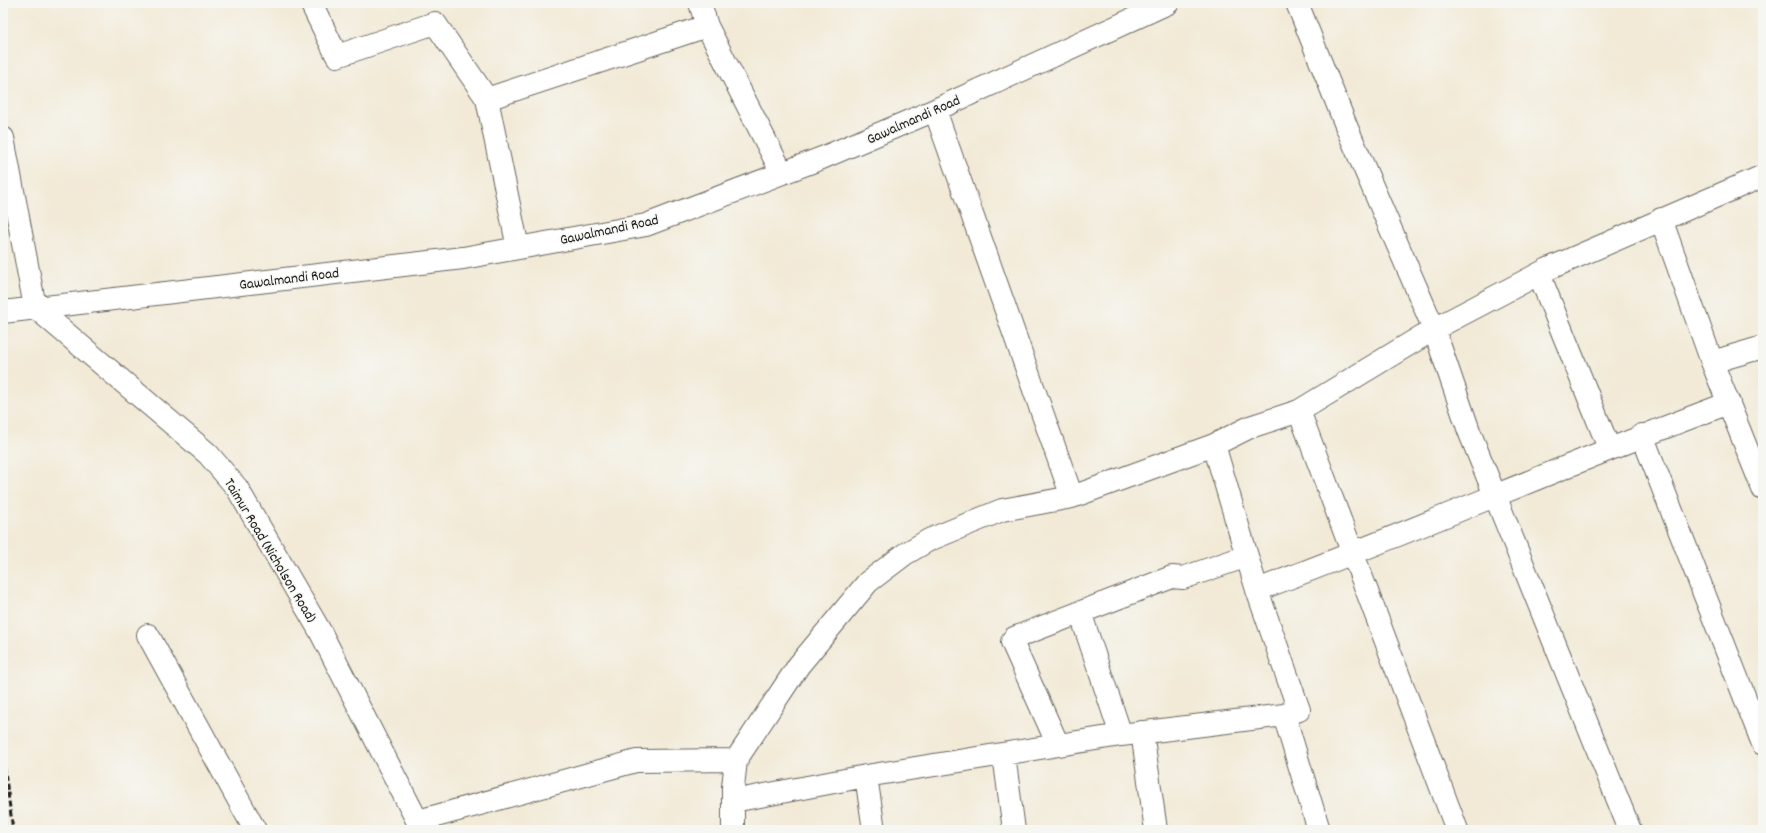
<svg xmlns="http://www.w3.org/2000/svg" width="1766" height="833" viewBox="0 0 1766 833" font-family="Dekko,sans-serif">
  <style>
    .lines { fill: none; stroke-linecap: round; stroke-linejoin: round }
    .minor-casing { stroke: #67645d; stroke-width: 24 }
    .minor { stroke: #fff; stroke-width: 22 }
    .rail { stroke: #1c1c1c; stroke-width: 3; stroke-dasharray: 6 3; stroke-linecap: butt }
    .labels { text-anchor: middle; stroke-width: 3; stroke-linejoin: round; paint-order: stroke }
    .street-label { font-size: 15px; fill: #1c1c1c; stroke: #f6f6f2 }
  </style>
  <rect width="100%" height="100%" fill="#f6f6f2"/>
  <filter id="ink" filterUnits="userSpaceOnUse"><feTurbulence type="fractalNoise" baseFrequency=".025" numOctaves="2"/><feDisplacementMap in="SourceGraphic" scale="8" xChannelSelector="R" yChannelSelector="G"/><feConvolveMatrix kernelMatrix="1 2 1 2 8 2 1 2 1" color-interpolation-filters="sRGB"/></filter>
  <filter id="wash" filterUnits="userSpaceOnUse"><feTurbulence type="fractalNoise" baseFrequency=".012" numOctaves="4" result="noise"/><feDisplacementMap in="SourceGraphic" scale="16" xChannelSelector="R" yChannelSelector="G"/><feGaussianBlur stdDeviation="0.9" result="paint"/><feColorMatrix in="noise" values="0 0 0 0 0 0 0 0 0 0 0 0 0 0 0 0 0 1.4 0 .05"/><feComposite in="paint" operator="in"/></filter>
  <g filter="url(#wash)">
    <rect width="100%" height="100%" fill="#f2ead7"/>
  </g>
  <g filter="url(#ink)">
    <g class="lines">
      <defs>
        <path id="minor" d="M311,3L337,56L435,23L487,99L518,248
          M700,3L707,26L782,173
          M1297,3L1347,128L1434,329L1469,431L1630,830
          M487,99L707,26
          M935,110L1072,497
          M3,138L35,307
          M1661,219L1712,362L1763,489
          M1539,274L1609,448
          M35,307L208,454L237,488L320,631L422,830
          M3,312L463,258L646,225L822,158L935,110L1168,3
          M1712,362L1763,347
          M1299,411L1457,830
          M1642,435L1763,744
          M1214,445L1257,590L1299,710L1284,715L1319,830
          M1257,590C1416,531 1570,462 1729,403
          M1080,612L1121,735
          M148,635L255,830
          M1142,732L1156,830
          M1058,745L1012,642L1014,638L1172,577L1183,578L1247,556
          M1004,755L1014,830
          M866,776L874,830
          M733,801L866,776L1121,735L1284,715
          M418,821L636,761L736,760
          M733,830V787L736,760L799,665L868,582L905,554L929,540L1002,510L1072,497L1214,445L1250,427L1299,411L1434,329L1548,269L1763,176"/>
      </defs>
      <use href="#minor" class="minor-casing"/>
      <use href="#minor" class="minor"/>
      <path class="rail" d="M3,757L13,830"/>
    </g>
  </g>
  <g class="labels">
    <g class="street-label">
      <text transform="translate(913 119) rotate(-24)" y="5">Gawalmandi Road</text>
      <text transform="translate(609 229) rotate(-12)" y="5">Gawalmandi Road</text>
      <text transform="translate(289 278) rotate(-7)" y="5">Gawalmandi Road</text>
      <text transform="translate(271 550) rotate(59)" y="5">Taimur Road (Nicholson Road)</text>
    </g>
  </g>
  <rect width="1766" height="833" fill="none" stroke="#f6f6f2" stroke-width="16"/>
</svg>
